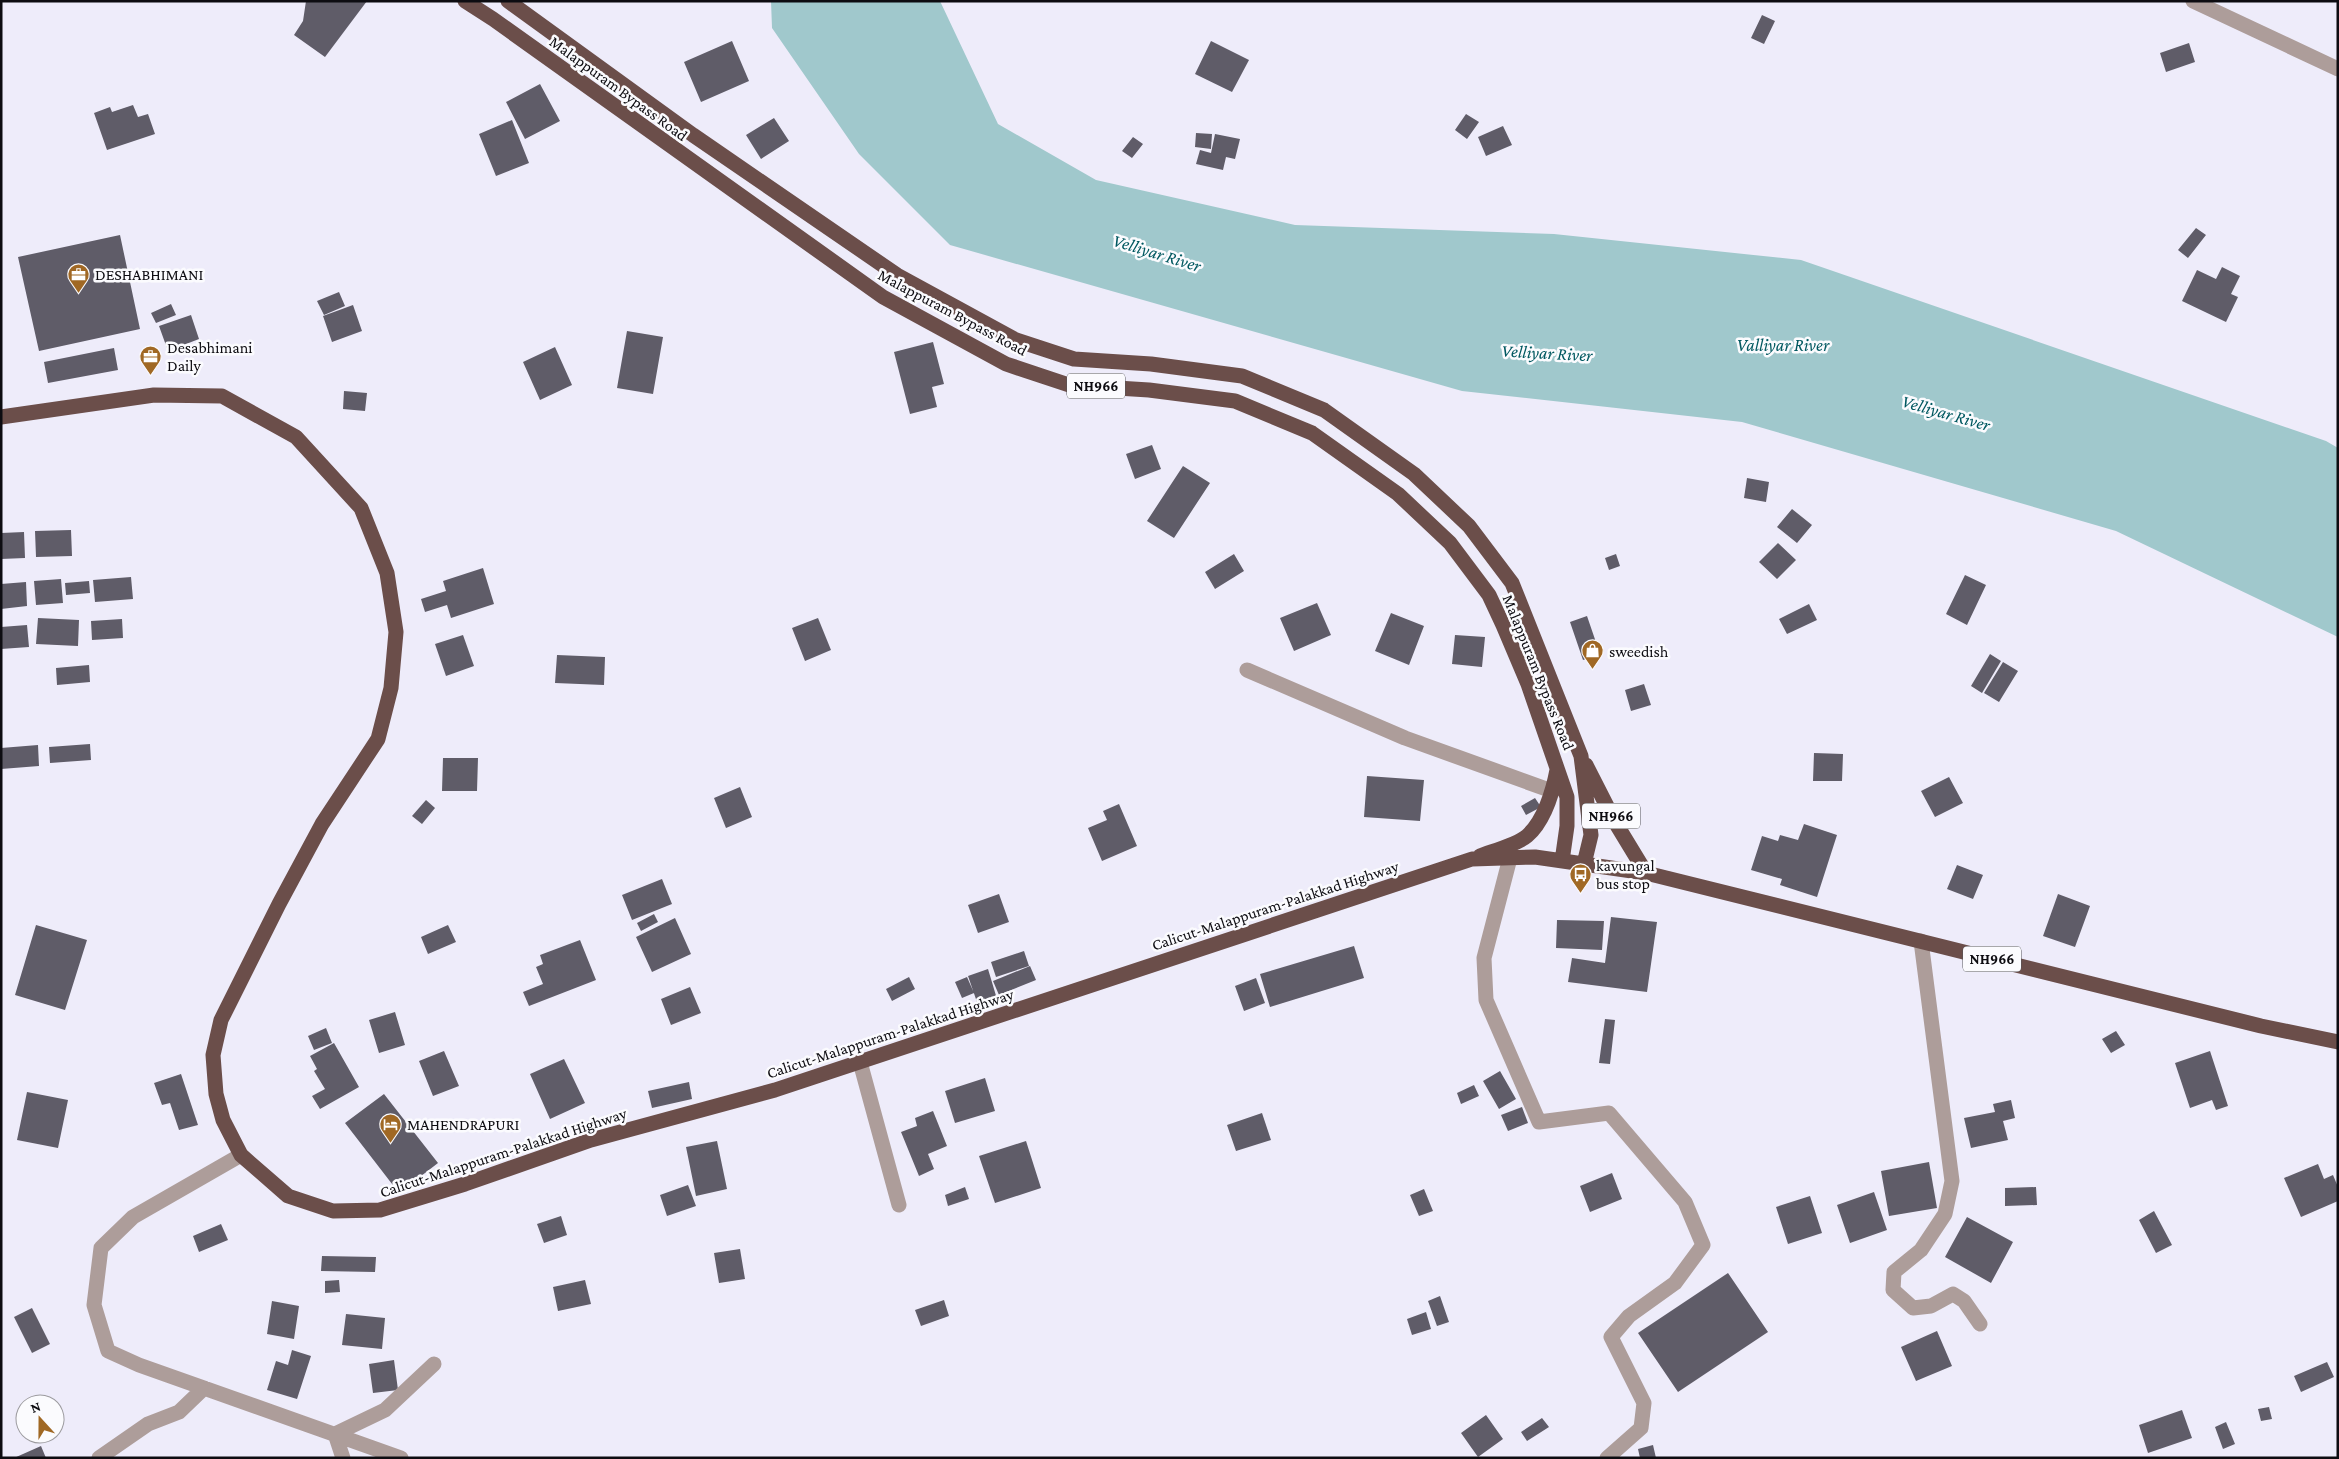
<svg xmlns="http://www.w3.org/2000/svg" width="2339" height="1459" viewBox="0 0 2339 1459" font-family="'Crimson Pro',serif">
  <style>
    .water { fill: #a0c8cc }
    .building { fill: #5f5c68 }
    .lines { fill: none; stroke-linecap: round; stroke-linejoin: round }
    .minor { stroke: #ad9d9a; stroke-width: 15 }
    .trunk { stroke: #6b4e4a; stroke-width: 15 }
    .labels { text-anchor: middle; stroke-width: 5; stroke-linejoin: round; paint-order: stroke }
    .shield { fill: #fbfbfe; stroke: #545458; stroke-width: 1 }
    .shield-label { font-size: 15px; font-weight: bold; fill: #0d0c11 }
    .street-label { font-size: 16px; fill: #0d0c11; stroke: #fbfbfe }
    .poi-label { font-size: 16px; fill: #0d0c11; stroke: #fbfbfe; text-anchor: start }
    .water-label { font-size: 18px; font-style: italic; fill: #005860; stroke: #fbfbfe }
  </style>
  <rect width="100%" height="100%" fill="#eeecfa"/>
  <path class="water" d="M771,1H940L998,124L1096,180L1295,225L1554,234L1801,260L2326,441L2338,448V637L2116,531L1742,422L1462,391L950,245L859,154L772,28Z"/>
  <path class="building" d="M306,1H367L325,57L294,35L303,21Z
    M1762,15L1775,21L1764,44L1751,38Z
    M732,41L749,81L701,102L684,62Z
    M1211,41L1249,60L1232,92L1195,74Z
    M2189,43L2195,62L2166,72L2160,53Z
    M540,84L560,121L525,139L506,102Z
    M133,105L138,117L148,114L155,134L107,150L94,113L110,107L112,112Z
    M1466,114L1479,122L1467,139L1455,130Z
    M774,118L789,141L761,159L746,135Z
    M512,120L529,163L496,176L479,134Z
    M1503,126L1512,145L1486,156L1478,137Z
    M1196,133L1212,134L1211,149L1195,147Z
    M1215,134L1240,139L1235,159L1226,157L1223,170L1196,164L1200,150L1211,153Z
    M1133,137L1143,144L1132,158L1122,151Z
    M2196,228L2206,235L2188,258L2178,250Z
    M120,235L140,329L39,351L18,257Z
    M2222,267L2240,276L2231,294L2238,297L2226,322L2182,301L2197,270L2216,279Z
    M339,292L345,306L324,315L317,301Z
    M171,304L176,315L156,323L151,313Z
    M353,305L362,331L332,342L323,316Z
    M191,315L199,339L168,351L159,326Z
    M627,331L663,337L653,394L617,388Z
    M933,342L944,384L932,387L937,407L910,414L894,352Z
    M555,347L572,385L540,400L523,362Z
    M114,348L118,370L48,383L44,362Z
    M344,391L367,393L365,411L343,409Z
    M1152,445L1161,469L1135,479L1126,454Z
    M1183,466L1210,483L1174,538L1147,521Z
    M1747,478L1769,482L1766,502L1744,498Z
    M1792,509L1812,525L1797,543L1777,527Z
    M71,530L72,556L36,557L35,531Z
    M24,532L25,558L1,559V533Z
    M1778,543L1796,560L1777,579L1759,562Z
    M1234,554L1244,571L1215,589L1205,572Z
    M1616,554L1620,566L1609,570L1605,558Z
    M483,568L494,604L451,618L447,605L425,612L421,599L446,591L443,581Z
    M1965,575L1986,585L1967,625L1946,614Z
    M131,577L133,599L95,602L93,580Z
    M61,579L63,603L36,605L34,581Z
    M89,581L90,593L66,595L65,583Z
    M26,582L27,606L1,609V584Z
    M1317,603L1331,635L1294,651L1280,618Z
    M1809,604L1817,620L1787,634L1779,619Z
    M1391,613L1424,626L1409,665L1375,651Z
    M1587,616L1600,654L1583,660L1570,622Z
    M38,618L79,620L78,646L36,644Z
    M818,618L831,650L805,661L792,628Z
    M122,619L123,638L92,640L91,621Z
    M27,625L29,647L1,649V627Z
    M463,635L474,666L446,676L435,644Z
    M1455,635L1485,637L1482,667L1452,664Z
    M1990,654L2001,661L1982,693L1971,686Z
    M557,655L605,657L604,685L555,683Z
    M2003,662L2018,671L1999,702L1984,693Z
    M89,665L90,682L57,685L56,668Z
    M1644,684L1651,705L1631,711L1625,690Z
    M90,744L91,760L50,763L49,747Z
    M38,745L39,766L1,769V748Z
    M1814,753L1843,754L1842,781H1813Z
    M443,758H478L477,791H442Z
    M1367,776L1424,780L1420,821L1364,817Z
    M1949,777L1963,803L1935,817L1921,791Z
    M740,787L752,817L726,828L714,798Z
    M1535,798L1541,807L1526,815L1521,806Z
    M426,800L435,808L422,824L412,816Z
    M1119,804L1137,846L1102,861L1088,828L1107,820L1103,811Z
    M1804,824L1837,835L1817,897L1780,885L1782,879L1751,870L1762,836L1778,841L1780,835L1798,840Z
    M1957,865L1983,875L1973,899L1947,889Z
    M662,879L672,904L632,920L622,895Z
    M999,894L1009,922L978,933L968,905Z
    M2058,894L2090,906L2075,947L2043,936Z
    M654,914L658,922L641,931L637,923Z
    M1611,917L1657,922L1647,992L1568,982L1572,958L1605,963Z
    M675,918L691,954L652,972L636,937Z
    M1557,920L1604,921L1602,950L1556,948Z
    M36,925L87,940L65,1010L15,995Z
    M448,925L456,942L428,954L421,937Z
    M580,940L596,980L529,1006L523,992L543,984L536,967L543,964L540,955Z
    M1354,946L1364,978L1270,1007L1260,974Z
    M1024,951L1029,966L996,977L991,962Z
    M1030,966L1036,980L999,995L993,981Z
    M988,969L997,999L978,1005L968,976Z
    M909,977L915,989L892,1001L886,989Z
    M967,977L974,993L962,998L955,982Z
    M1256,978L1265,1003L1244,1011L1235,986Z
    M690,987L701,1013L671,1025L661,999Z
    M395,1012L405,1045L379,1053L369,1020Z
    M1605,1019L1615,1020L1610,1064L1599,1063Z
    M326,1028L332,1043L314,1050L308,1036Z
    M2116,1031L2125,1045L2111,1053L2102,1039Z
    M334,1043L359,1087L320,1109L312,1096L325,1089L314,1071L317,1069L310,1056Z
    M444,1051L459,1086L433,1096L419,1061Z
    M2210,1051L2228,1106L2216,1110L2212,1100L2190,1108L2175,1063Z
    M564,1059L585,1103L550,1119L530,1074Z
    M1500,1071L1516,1099L1499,1109L1483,1081Z
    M181,1074L198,1125L179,1130L170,1103L162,1105L154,1083Z
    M985,1078L995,1111L955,1123L945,1091Z
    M689,1082L692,1099L652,1108L648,1091Z
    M1474,1085L1479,1096L1461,1104L1457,1093Z
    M27,1092L68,1100L58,1148L17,1140Z
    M384,1094L438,1163L399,1193L345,1123Z
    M2011,1100L2015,1118L2003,1121L2008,1140L1971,1148L1964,1118L1995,1112L1993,1104Z
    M1522,1107L1528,1123L1508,1131L1501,1115Z
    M933,1111L947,1146L928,1154L934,1169L919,1176L901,1132L917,1126L915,1118Z
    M1262,1113L1271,1140L1236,1151L1227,1125Z
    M717,1141L727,1189L696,1196L686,1147Z
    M1026,1141L1041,1188L995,1203L979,1156Z
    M1929,1162L1937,1208L1889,1216L1881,1171Z
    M2318,1164L2324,1179L2333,1175L2338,1187V1201L2301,1217L2284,1178Z
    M1612,1173L1622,1199L1590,1212L1580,1186Z
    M688,1185L696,1206L667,1216L660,1195Z
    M965,1187L969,1199L948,1206L945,1195Z
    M2036,1187L2037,1205L2005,1206V1188Z
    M1424,1189L1433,1211L1419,1216L1410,1195Z
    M1874,1192L1887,1230L1850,1243L1837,1205Z
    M1810,1196L1822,1233L1788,1244L1776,1207Z
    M2154,1211L2172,1245L2156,1253L2139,1220Z
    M561,1216L567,1235L544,1243L537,1224Z
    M1967,1217L2013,1242L1991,1283L1945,1257Z
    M221,1224L228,1240L199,1252L193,1236Z
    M740,1249L745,1279L719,1283L714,1253Z
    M322,1256L376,1257L375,1272L321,1271Z
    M1728,1273L1768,1332L1678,1392L1638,1333Z
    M339,1280L340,1292L325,1293V1281Z
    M585,1280L591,1304L558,1311L553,1287Z
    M1440,1296L1449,1322L1437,1326L1428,1301Z
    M944,1300L949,1316L921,1326L915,1310Z
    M272,1301L299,1306L294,1339L267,1334Z
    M32,1308L50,1344L32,1353L14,1317Z
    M1426,1312L1431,1329L1412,1335L1407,1319Z
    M346,1314L385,1318L382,1349L342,1345Z
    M1937,1331L1952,1366L1916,1381L1901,1347Z
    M292,1350L311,1356L297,1399L267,1390L276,1361L288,1365Z
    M394,1360L398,1390L373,1393L369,1364Z
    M2327,1362L2334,1377L2301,1392L2294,1376Z
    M2269,1407L2272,1419L2261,1421L2258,1409Z
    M2182,1410L2192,1438L2148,1453L2139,1425Z
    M1486,1415L1503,1439L1478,1457L1461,1433Z
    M1542,1418L1549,1427L1527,1441L1521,1432Z
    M2226,1422L2235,1444L2223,1449L2215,1427Z
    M1653,1445L1656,1458H1640L1638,1449Z
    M41,1446L46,1458H14Z"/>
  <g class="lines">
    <path class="minor" d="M2193,1L2338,69
      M1247,670L1405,738L1552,791
      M1510,858L1484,958L1486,1000L1539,1122L1609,1113L1685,1202L1703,1245L1675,1283L1629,1316L1611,1337L1644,1403L1641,1428L1607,1458
      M1921,941L1952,1181L1945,1214L1921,1250L1894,1272L1893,1290L1913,1308L1931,1306L1953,1294L1964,1301L1980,1324
      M860,1062L899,1205
      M241,1155L133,1217L101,1248L94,1305L108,1351L139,1365L401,1458
      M99,1458L148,1424L179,1412L204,1388
      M343,1458L335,1434L385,1410L434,1364"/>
    <path class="trunk" d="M465,1L493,19L883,297L1006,364L1069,385L1149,390L1235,401L1312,433L1398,494L1450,543L1489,595L1503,625L1528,684L1567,797V826L1562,861
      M508,1L693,135L897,275L1016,340L1074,359L1151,364L1242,376L1324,410L1414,474L1469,526L1512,583L1581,756L1591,835L1584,864
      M1,417L154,395L222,396L296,437L361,508L387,573L396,632L391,688L378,739L322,824L279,904L221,1020L213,1055L216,1094L223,1120L241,1155L288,1196L333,1211L380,1210L465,1184L591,1140L775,1090L1472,859L1535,857L1646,873L2261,1026L2338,1042
      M1586,765L1615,822L1646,873
      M1480,856C1493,851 1518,844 1527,836C1544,821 1553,791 1557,770"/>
  </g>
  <defs>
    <symbol id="office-pin" viewBox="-11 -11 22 30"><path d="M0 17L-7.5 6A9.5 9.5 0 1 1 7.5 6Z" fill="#a06824" stroke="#fbfbfe"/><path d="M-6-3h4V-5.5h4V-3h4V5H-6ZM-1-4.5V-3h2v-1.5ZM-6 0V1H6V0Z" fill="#fff"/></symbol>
    <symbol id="shop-pin" viewBox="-11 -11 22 30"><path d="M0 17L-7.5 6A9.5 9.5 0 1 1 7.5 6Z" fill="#a06824" stroke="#fbfbfe"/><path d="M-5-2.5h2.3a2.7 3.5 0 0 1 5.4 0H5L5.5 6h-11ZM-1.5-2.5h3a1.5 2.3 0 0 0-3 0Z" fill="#fff"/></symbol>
    <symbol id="bus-pin" viewBox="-11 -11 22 30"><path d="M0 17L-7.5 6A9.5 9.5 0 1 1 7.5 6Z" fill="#a06824" stroke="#fbfbfe"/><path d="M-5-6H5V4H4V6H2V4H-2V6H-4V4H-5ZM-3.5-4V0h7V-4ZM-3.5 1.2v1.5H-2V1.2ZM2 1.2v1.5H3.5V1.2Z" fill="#fff"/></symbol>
    <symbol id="hotel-pin" viewBox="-11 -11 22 30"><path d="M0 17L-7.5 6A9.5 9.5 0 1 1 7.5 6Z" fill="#a06824" stroke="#fbfbfe"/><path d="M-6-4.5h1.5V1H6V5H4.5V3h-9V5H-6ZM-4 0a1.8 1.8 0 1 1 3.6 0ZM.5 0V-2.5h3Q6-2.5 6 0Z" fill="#fff"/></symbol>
  </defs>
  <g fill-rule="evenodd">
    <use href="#office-pin" x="66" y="262" width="25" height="34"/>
    <use href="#office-pin" x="138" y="344" width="25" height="34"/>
    <use href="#shop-pin" x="1580" y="638" width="25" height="34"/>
    <use href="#bus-pin" x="1568" y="862" width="25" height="34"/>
    <use href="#hotel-pin" x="378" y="1112" width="25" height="34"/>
  </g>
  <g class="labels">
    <g class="shield">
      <rect x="1067" y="373.5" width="58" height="25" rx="4"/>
      <rect x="1582" y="803.5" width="58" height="25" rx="4"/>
      <rect x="1963" y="946.5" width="58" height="25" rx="4"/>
    </g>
    <g class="shield-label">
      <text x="1096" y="391">NH966</text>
      <text x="1611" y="821">NH966</text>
      <text x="1992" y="964">NH966</text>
    </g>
    <g class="street-label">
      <text transform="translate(619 88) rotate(36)" y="6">Malappuram Bypass Road</text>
      <text transform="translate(953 312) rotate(28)" y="6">Malappuram Bypass Road</text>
      <text transform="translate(1539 672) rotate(68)" y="6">Malappuram Bypass Road</text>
      <text transform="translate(1275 905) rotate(-18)" y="6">Calicut-Malappuram-Palakkad Highway</text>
      <text transform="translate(890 1033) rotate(-18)" y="6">Calicut-Malappuram-Palakkad Highway</text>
      <text transform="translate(503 1152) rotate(-18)" y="6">Calicut-Malappuram-Palakkad Highway</text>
    </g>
    <g class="poi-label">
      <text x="95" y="280">DESHABHIMANI</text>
      <text x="167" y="353">Desabhimani<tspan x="167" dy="18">Daily</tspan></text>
      <text x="1609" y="657">sweedish</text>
      <text x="1596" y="871">kavungal<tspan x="1596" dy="18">bus stop</tspan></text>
      <text x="407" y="1130">MAHENDRAPURI</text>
    </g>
    <g class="water-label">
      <text transform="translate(1157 253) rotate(17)" y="6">Velliyar River</text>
      <text x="1783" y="351">Valliyar River</text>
      <text transform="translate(1547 353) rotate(3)" y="6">Velliyar River</text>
      <text transform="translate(1946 413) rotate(16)" y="6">Velliyar River</text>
    </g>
  </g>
  <rect width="2339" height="1459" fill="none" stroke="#0d0c11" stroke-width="5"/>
  <g transform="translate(40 1419) rotate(339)"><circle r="24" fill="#fbfbfe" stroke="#9c9b9f"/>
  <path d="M0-4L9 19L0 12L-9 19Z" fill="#a06824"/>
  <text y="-8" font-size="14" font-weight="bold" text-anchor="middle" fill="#0d0c11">N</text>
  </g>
</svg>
